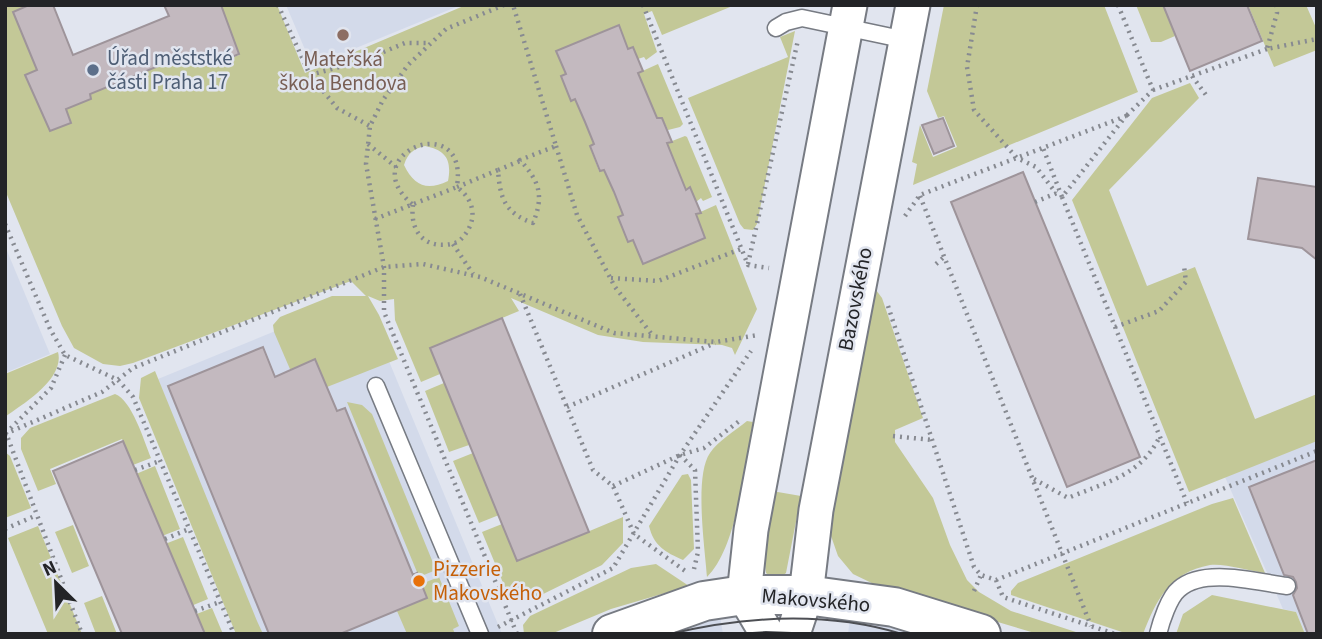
<svg xmlns="http://www.w3.org/2000/svg" width="1322" height="639" viewBox="0 0 1322 639" font-family="'Source Sans 3',sans-serif">
  <style>
    .built { fill: #d3daea }
    .green { fill: #c3c897; fill-rule: evenodd }
    .building { fill: #c3b9bf; stroke: #9e949a; stroke-width: 2 }
    .lines { fill: none; stroke-linecap: round; stroke-linejoin: round }
    .lane-casing { stroke: #777b83; stroke-width: 19 }
    .street-casing { stroke: #777b83; stroke-width: 37 }
    .secondary-casing { stroke: #777b83; stroke-width: 42 }
    .path { stroke: #878a91; stroke-width: 4.5; stroke-dasharray: 2 5; stroke-linecap: butt }
    .lane { stroke: #fff; stroke-width: 16 }
    .street { stroke: #fff; stroke-width: 33 }
    .secondary { stroke: #fff; stroke-width: 38 }
    .tram { stroke: #4d4f54; stroke-width: 2 }
    .education-dot { fill: #8d6e63; stroke: #e1e5ef; stroke-width: 2.5 }
    .service-dot { fill: #5c6f8a; stroke: #e1e5ef; stroke-width: 2.5 }
    .food-dot { fill: #e8710a; stroke: #e1e5ef; stroke-width: 2.5 }
    .labels { text-anchor: middle; stroke-width: 5; stroke-linejoin: round; paint-order: stroke }
    .service-label { font-size: 21px; fill: #4e5e75; stroke: #e1e5ef; text-anchor: start }
    .education-label { font-size: 21px; fill: #785e54; stroke: #e1e5ef }
    .street-label { font-size: 21px; fill: #232427; stroke: #e1e5ef }
    .food-label { font-size: 21px; fill: #c56008; stroke: #e1e5ef; text-anchor: start }
  </style>
  <rect width="100%" height="100%" fill="#e1e5ef"/>
  <path class="built" d="M286,5H461L312,66Z
    M5,246L50,354L5,373Z
    M334,307L386,354L502,634H258L158,379Z
    M1317,440V634H1305L1296,612L1283,609L1225,477Z
    M720,616L723,634H638Z
    M850,618L933,634H848Z"/>
  <path class="green" d="M5,5H38L26,7L13,12L49,65L25,75L50,131L71,123L66,109L91,99L90,94L185,55L187,60L212,50L218,63L239,55L221,5H277L305,73L466,5H735L662,35L652,11L644,14L657,52L646,60L644,57L638,59L633,47L628,49L618,25L556,51L566,74L561,77L571,100L575,99L595,144L590,147L599,171L604,169L623,215L629,241L633,240L643,263L705,238L696,214L716,205L757,309L735,355L732,348L722,345L643,342L598,335L511,298L519,311L430,348L440,374L421,382L395,320L394,299L380,301L368,296L379,315L398,359L327,387L315,359L295,368L302,397L274,332L273,325L280,317L332,296H366L351,281L133,363L120,366L103,364L74,348L62,326L5,190ZM425,146C446,150 452,160 448,181C427,191 414,186 404,165C408,153 413,149 425,146Z
    M944,5H1104L1138,92L913,185L917,164L912,162L920,125L933,157L957,147L944,116L938,118L927,91Z
    M1136,5H1163L1175,36L1161,42H1151Z
    M1248,5H1306L1317,30V50L1274,67Z
    M795,31L757,224L753,230L744,229L740,224L688,98L788,57L780,37Z
    M658,64L683,124L680,127L668,130L662,118H657L638,73Z
    M1190,83L1199,98L1109,190L1147,286L1195,267L1255,419L1317,394V441L1189,492L1072,200L1152,98Z
    M685,136L687,137L712,197L703,201L701,198L696,202L690,188L686,190L667,143Z
    M876,290L882,298L923,418L895,430V442L933,498L950,545L967,580L979,592L1011,611L1082,634H1038L880,587L853,574L838,556L831,536V512Z
    M58,352C65,379 23,404 5,417V374Z
    M155,371L257,621L263,634H236L139,398L141,378Z
    M444,383L469,445L449,452L425,391Z
    M115,394C132,400 144,441 151,458L133,465L122,439L50,469L56,484L38,491L21,449V438L30,428Z
    M347,402L362,405L372,414L436,570L419,577Z
    M747,421L753,422C744,466 738,546 707,577C705,548 694,476 710,453C718,441 735,431 747,421Z
    M5,452L10,456L31,508L5,518Z
    M473,453L499,515L479,523L453,461Z
    M155,466L180,529L162,536L136,474Z
    M688,474L691,480L694,549L683,560C665,552 654,546 649,526L682,475Z
    M772,491L801,496L786,573L781,577H771L766,573L763,549Z
    M1233,498L1265,573C1251,571 1223,563 1210,565C1169,573 1157,599 1143,634H1128L1011,595V591L1018,583L1212,504Z
    M623,517V543L602,565L531,600H516L506,590L482,532L502,524L518,561Z
    M73,525L89,566L72,573L55,532Z
    M38,526L82,634H48L8,538Z
    M183,537L208,599L191,606L165,544Z
    M656,564L689,586L611,609L551,634H524L523,625L530,616L631,568Z
    M439,577L459,626L453,629L455,634H407L397,611L427,598L421,584Z
    M1212,595L1296,612L1305,634H1176L1183,614Z
    M102,596L117,634H96L84,603Z
    M212,608L223,634H202L194,615Z"/>
  <path class="building" d="M29,5H53L73,55L169,16L164,5H221L239,54L218,63L212,50L187,60L185,55L90,94L91,99L66,109L71,123L50,131L25,75L37,70L13,12Z
    M1163,5H1247L1262,41L1190,71Z
    M619,25L628,49L633,47L643,71L638,73L657,118H662L672,142L667,143L686,190L690,187L701,213L696,214L705,238L643,264L633,240L628,242L618,217L623,215L614,192L604,170L600,171L590,146L594,144L585,122L575,99L571,101L561,76L566,74L556,51Z
    M943,118L954,146L934,154L922,125Z
    M1023,172L1140,457L1067,487L951,202Z
    M1258,178L1317,187V260L1302,248L1248,239Z
    M502,318L589,532L517,561L430,348Z
    M263,347L275,377L315,359L337,411L345,408L413,575L417,573L427,598L340,634H269L168,386Z
    M123,441L183,582L205,634H122L53,471Z
    M1317,460V634H1308L1293,595L1297,588L1296,582L1293,577L1284,575L1249,487Z"/>
  <g class="lines">
    <defs>
      <path id="lane" d="M776,28L786,22L802,18L906,40
        M376,386L480,634
        M1158,634C1161,622 1169,597 1179,589C1204,567 1256,582 1287,586"/>
      <path id="street" d="M767,634L744,595L751,530L850,5
        M793,634L806,595L816,510L913,5"/>
      <path id="secondary" d="M612,634L704,601L744,595H806L894,607L981,634"/>
    </defs>
    <use href="#lane" class="lane-casing"/>
    <use href="#street" class="street-casing"/>
    <use href="#secondary" class="secondary-casing"/>
    <path class="path" d="M278,5L310,75L337,108L370,126
      M504,5L446,29L408,65L383,100L370,126L366,164L384,267V312L517,634
      M643,5L748,265L769,268
      M977,5L967,67L974,110L1017,158L1036,167L1056,193
      M1118,5L1153,90L1126,116
      M1276,5L1277,13L1267,49L1317,39
      M310,75L364,60L405,43H430
      M1192,76L1206,95
      M1153,90L1267,49
      M368,144L396,167
      M556,146L577,215L615,287L653,336
      M498,170L520,161
      M457,187L498,170C500,199 505,213 533,223C544,196 540,182 520,160L556,146L513,5
      M920,196L1091,626
      M1062,197L1187,503
      M1035,202L1057,193
      M412,204C352,153 469,108 457,186
      M905,216L920,195L1126,116L1062,197L1043,148
      M375,219L457,187C478,203 477,225 458,242C429,252 409,235 413,205
      M5,224L50,329L65,355L118,380L133,397L234,634
      M453,244L473,274
      M748,264L798,40
      M936,264L944,257
      M611,278L658,281L741,249
      M520,294L593,470L613,486L634,534L688,573
      M888,306L974,567L981,575L996,580L1317,451
      M1115,327L1159,311L1186,282L1184,266
      M65,355L51,388L6,433L82,634
      M567,407L715,343
      M5,434L102,392L133,368L384,267L423,264L480,277L614,333L716,342L758,335
      M893,436L932,440
      M680,455L695,470L698,552L694,569
      M135,470L160,461
      M1034,479L1068,498C1106,482 1140,476 1159,438
      M613,486L680,455L704,448L742,419
      M5,529L37,515
      M165,539L189,529
      M996,580L1003,597L1115,634
      M974,591L981,575
      M195,611L220,602
      M498,627L613,568L680,455L751,351"/>
    <use href="#lane" class="lane"/>
    <use href="#street" class="street"/>
    <use href="#secondary" class="secondary"/>
    <path class="tram" d="M670,634C746,616 826,611 902,634
      M737,634L766,632L817,634"/>
  </g>
  <circle class="education-dot" cx="343" cy="35" r="7"/>
  <circle class="service-dot" cx="93" cy="70" r="7"/>
  <circle class="food-dot" cx="419" cy="581" r="7"/>
  <g class="labels">
    <g class="service-label">
      <text x="107" y="65">Úřad měststké<tspan x="107" dy="24">části Praha 17</tspan></text>
    </g>
    <g class="education-label">
      <text x="343" y="66">Mateřská<tspan x="343" dy="24">škola Bendova</tspan></text>
    </g>
    <g class="street-label">
      <text transform="translate(855 299) rotate(-79)" y="7">Bazovského</text>
      <text transform="translate(816 600) rotate(5)" y="7">Makovského</text>
    </g>
    <g class="food-label">
      <text x="433" y="576">Pizzerie<tspan x="433" dy="24">Makovského</tspan></text>
    </g>
  </g>
  <rect width="1322" height="639" fill="none" stroke="#232427" stroke-width="14"/>
  <g transform="translate(56 583) rotate(336)" stroke="#e1e5ef" stroke-width="5" paint-order="stroke">
  <path d="M0-5L12 26L0 18L-12 26Z" fill="#232427"/>
  <text y="-10" font-size="19" font-weight="bold" text-anchor="middle" fill="#232427">N</text>
  </g>
</svg>
